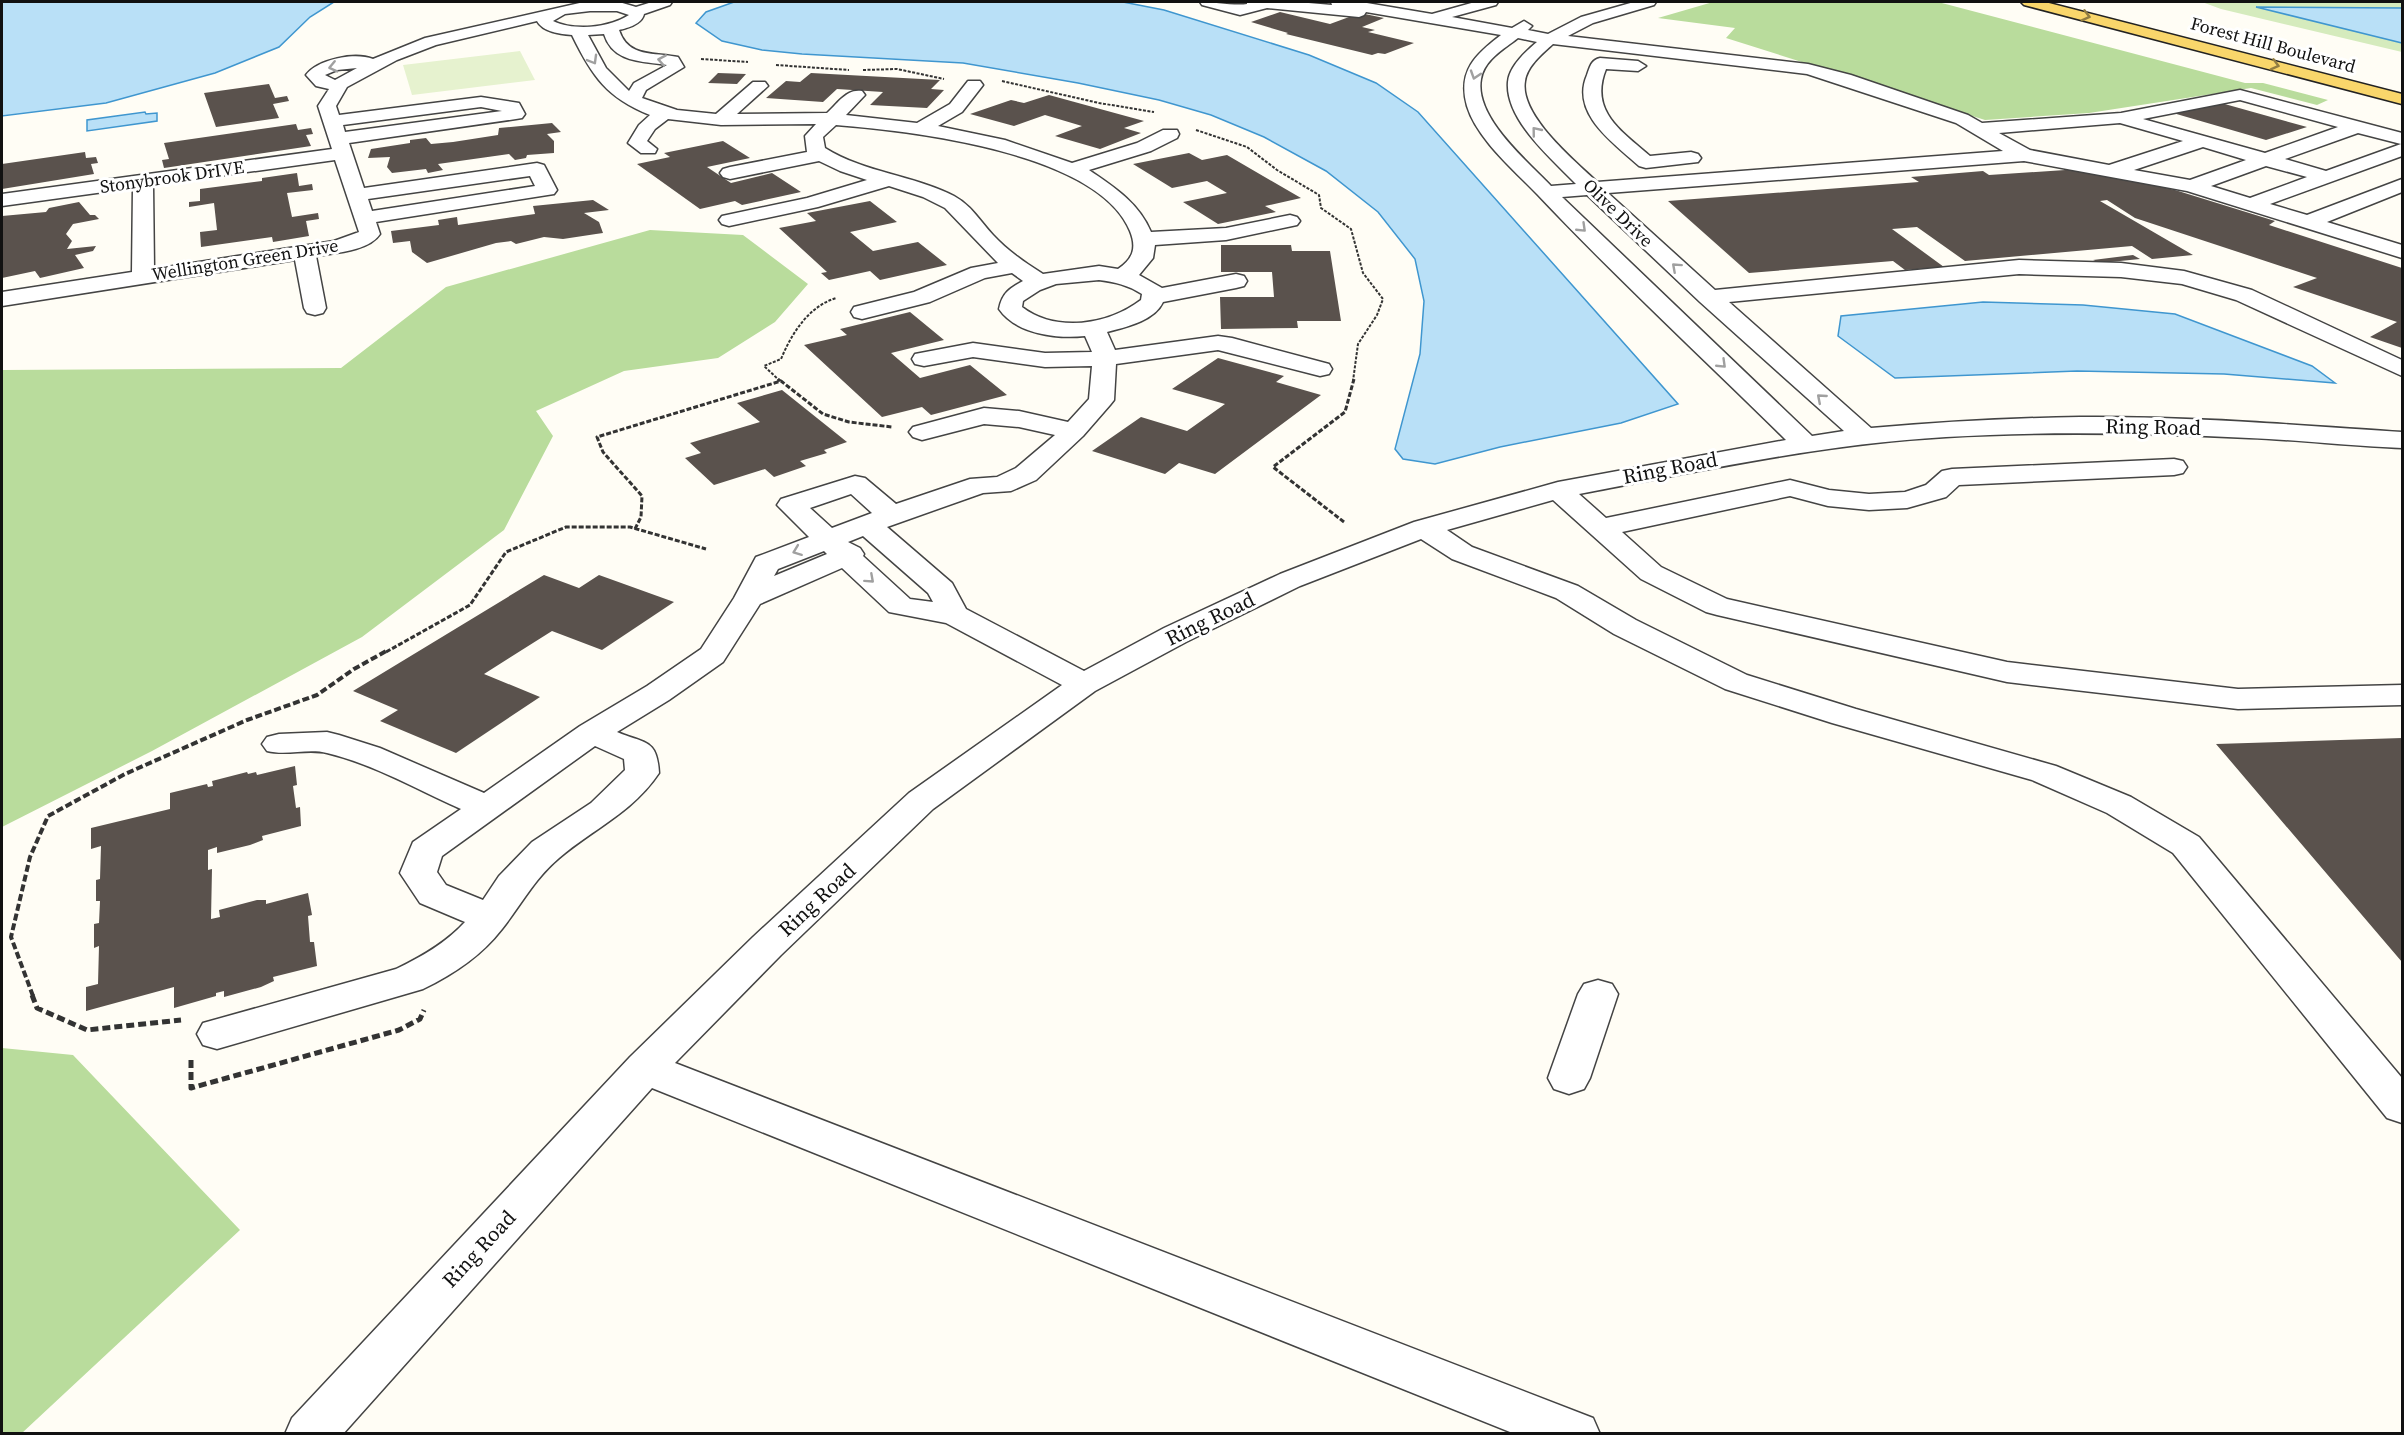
<svg xmlns="http://www.w3.org/2000/svg" width="2404" height="1435" viewBox="0 0 2404 1435" font-family="'Source Serif 4',serif">
  <style>
    .green { fill: #d5ebbd }
    .forest { fill: #b9dc9c }
    .pitch { fill: #e6f2cf }
    .water { fill: #b9e0f7; stroke: #3f96cf; stroke-width: 1.5 }
    .building { fill: #5a524d }
    .lines { fill: none; stroke-linecap: round; stroke-linejoin: round }
    .minor-casing { stroke: #444; stroke-width: 3 }
    .major-casing { stroke: #222; stroke-width: 3 }
    .path-far3 { stroke: #333; stroke-width: 2; stroke-dasharray: 3 1.5; stroke-linecap: butt }
    .path-far2 { stroke: #333; stroke-width: 3; stroke-dasharray: 5 2; stroke-linecap: butt }
    .path-far1 { stroke: #333; stroke-width: 4; stroke-dasharray: 7 3; stroke-linecap: butt }
    .path { stroke: #333; stroke-width: 5; stroke-dasharray: 8 4; stroke-linecap: butt }
    .minor { fill: #fff; fill-rule: evenodd }
    .major { fill: #f9d66b; fill-rule: evenodd }
    .oneway { stroke: #917d42 }
    .oneway2 { stroke: #a0a0a0 }
    .labels { text-anchor: middle; stroke-width: 6; stroke-linejoin: round; paint-order: stroke }
    .far-street-label { font-size: 18px; fill: #111; stroke: #fff }
    .street-label { font-size: 21px; fill: #111; stroke: #fff }
  </style>
  <rect width="100%" height="100%" fill="#fffdf5"/>
  <path class="green" d="M2202,2H2402V8L2259,7L2402,43V52L2221,9Z"/>
  <path class="forest" d="M1713,2H1938L2245,83H2263L2328,100L2317,105L2251,88L2089,113L1985,120L1726,38L1735,28L1658,18Z
    M650,230L743,235L808,284L775,322L718,358L624,371L536,411L553,436L504,530L362,637L152,751L2,827V370L341,368L446,287Z
    M2,1048L73,1055L240,1230L22,1433H2Z"/>
  <path class="pitch" d="M520,51L535,80L412,95L403,65Z"/>
  <path class="water" d="M2,2H334L310,17L279,47L215,73L106,103L2,116Z
    M734,2H1123L1164,10L1309,55L1376,83L1418,112L1678,404L1621,423L1500,447L1435,464L1403,459L1395,449L1420,354L1424,301L1415,259L1378,212L1326,171L1264,137L1211,115L1159,100L1078,83L963,63L802,54L762,50L722,41L696,23L706,12Z
    M2256,7L2402,8V43Z
    M145,112L146,114L157,113V121L87,131V120Z
    M1983,302L2083,305L2175,314L2312,366L2335,383L2224,374L2077,371L1895,378L1838,336L1841,316Z"/>
  <path class="building" d="M1280,12L1330,24L1360,13L1384,18L1362,27L1375,30L1368,32L1414,43L1385,54L1378,53L1372,55L1286,34L1288,33L1251,22Z
    M718,73L746,74L737,84L708,83Z
    M811,73L940,80L931,89L944,90L927,108L870,105L883,92L837,89L823,102L766,98L786,81L800,82Z
    M269,84L275,98L287,96L289,101L273,104L279,118L216,127L204,93Z
    M1049,95L1144,121L1124,128L1141,133L1100,149L1055,136L1082,126L1045,115L1014,126L970,114L1011,100L1024,103Z
    M2214,101L2307,127L2266,140L2173,113Z
    M552,123L561,132L547,134L554,141V153L527,155L526,158L515,160L509,154L438,164L443,170L428,173L426,169L392,173L387,167L390,157L368,158L371,149L410,143V140L426,138L431,144L453,142L498,135L499,128Z
    M296,124L298,130L311,128L313,134L306,135L311,146L164,168L162,160L169,159L164,143Z
    M723,141L750,158L707,167L731,183L772,173L801,192L742,205L735,201L700,209L637,164L670,157L664,153Z
    M85,152L86,158L96,157L98,163L91,164L94,174L2,189V164Z
    M1189,153L1202,160L1227,155L1301,198L1265,206L1276,212L1218,224L1183,202L1227,193L1207,181L1172,188L1133,164Z
    M2080,169L2175,190L2275,221L2269,225L2402,268V348L2370,337L2397,322L2293,287L2317,278L2135,218L2107,200L2100,201L2193,255L2152,259L2132,246L1965,261L1917,227L1892,229L1944,267L1905,270L1893,261L1749,273L1668,201L1919,182L1911,177L1983,171L1989,175Z
    M297,173L299,186L312,184L313,190L287,193L292,217L318,213L319,219L306,221L309,236L273,242L272,237L201,247L200,232L217,230L214,203L189,207V202L200,201V189L262,181V178Z
    M593,200L609,210L584,213L599,222L603,233L596,234L563,239L544,237L516,244L511,241L496,243L427,263L412,252L410,241L393,243L391,231L439,225L438,220L457,217L458,225L535,214L533,206Z
    M870,201L897,222L850,232L873,251L918,242L947,265L880,280L870,271L829,280L821,273L827,272L779,228L816,221L807,213Z
    M79,202L90,215H95L99,219L73,224L66,234L72,241L67,249L96,246L93,251L75,255L84,268L40,278L35,271L2,278V216L46,212L49,208Z
    M1221,245H1291L1292,251H1330L1341,321H1297L1298,328L1221,329L1220,297H1274L1272,272H1221Z
    M2133,255L2140,259L2100,263L2093,260Z
    M910,312L944,340L891,353L920,378L970,365L1007,395L931,415L922,407L882,417L804,345L847,335L840,329Z
    M1218,358L1284,376L1276,382L1321,395L1215,474L1179,463L1165,474L1092,451L1141,417L1187,431L1225,404L1172,389Z
    M782,390L847,442L824,450L827,453L800,461L806,466L774,477L765,469L714,485L685,458L701,453L690,443L760,422L737,403Z
    M544,575L579,588L599,575L674,602L602,650L552,631L484,674L540,697L456,753L380,721L398,710L353,691Z
    M2402,738V962L2216,744Z
    M295,766L297,785L293,786L296,808L300,807L301,826L262,836L263,840L250,845L217,853V847L208,850V870L212,869L211,919L220,917L219,910L257,900H266V904L308,893L312,915L308,916L310,942H314L317,966L273,977L274,981L261,987L224,997V991L216,993V996L174,1008V987L86,1011V987L98,984L99,946L94,948V924L99,923L100,901H96V880L100,879L101,846L91,849V828L170,809V793L207,784L208,787L213,786L212,781L247,772L248,774L256,772L257,775Z"/>
  <g class="lines">
    <defs>
      <path id="minor" d="M584,2H619L636,7L652,2H672L670,5L644,14C642,24 628,28 619,30C628,58 654,52 678,57L684,67L646,90L642,98L677,110L716,114L753,82H765L768,86L737,114L827,113C837,104 847,88 862,91L865,95L846,115L917,123L950,104L968,81H980L983,85L962,112L938,126L1005,140L1072,163L1137,143L1163,130H1177L1179,134L1177,138L1151,151L1089,170C1114,187 1139,203 1151,232L1226,228L1290,215L1297,217L1300,221L1297,225L1226,240L1155,245L1153,258L1139,275L1162,288L1236,274L1244,276L1247,281L1244,286L1236,288L1163,302C1154,321 1126,327 1107,332L1115,350L1218,336L1232,338L1329,364L1332,369L1329,374L1320,376L1218,350L1116,364L1114,400L1110,405L1083,436L1036,480L1011,491L983,493L887,527L952,583L966,609L1084,671L1164,628L1280,574L1414,522L1558,482L1786,440C1703,358 1617,279 1537,194C1514,170 1477,139 1467,106C1457,71 1476,54 1501,35L1366,12L1364,15L1359,17L1267,8L1240,15L1202,5L1200,2C1213,2 1236,6 1247,4V2H1297L1332,5L1331,2H1361L1432,14L1475,2H1498L1496,5L1452,17L1512,28L1524,21L1532,26L1528,30L1548,34L1581,17L1634,2H1656L1654,5L1593,23L1568,36L1808,64L1851,75L1968,115L1982,123L2121,113L2240,90L2402,133V156L2270,204L2307,215L2402,179V192L2327,222L2402,245V258L2187,191L2024,161L1608,193L1715,290L2019,260L2121,263L2184,271L2252,290L2402,360V376L2236,300L2182,284L2121,277L2019,274L1729,302L1871,428C1940,422 2010,418 2080,417C2187,416 2295,425 2402,432V448C2351,446 2300,440 2249,438C2148,433 2046,431 1946,437C1822,444 1700,471 1579,494L1606,518L1790,480L1829,490L1869,494L1905,492L1926,485L1942,471L1952,469L2174,459L2183,461L2187,467L2183,473L2174,475L1959,485L1946,497L1907,508L1869,510L1828,506L1790,496L1622,532L1661,567L1727,599L2007,662L2238,689L2402,685V705L2238,709L2007,682L1717,615L1706,612L1641,579L1553,500L1447,530L1472,547L1578,586L1636,620L1747,675L1856,709L2056,766L2131,797L2199,837L2402,1078V1123L2387,1118L2173,853L2107,813L2032,780L1832,723L1725,689L1614,634L1556,598L1452,559L1421,539L1300,586L1186,642L1095,691L933,809L781,955L675,1063L1593,1418L1600,1434H1515L652,1088L343,1434H285L292,1418L630,1057L753,937L909,793L1062,685L946,623L889,612L842,568L760,604L723,662L669,700L617,732C646,744 657,739 659,773C633,812 593,829 559,858C535,878 521,905 502,929C481,956 454,974 423,989L217,1049L203,1045L197,1034L203,1023L396,969C421,957 446,943 465,922L420,903L400,873L413,842L461,809C418,790 373,764 327,753C308,748 287,756 267,751L262,744L267,737L279,734L327,732L339,735L380,748L484,793L580,726L647,686L701,649L734,598L756,557L809,537L777,505L781,499L855,476L865,478L896,504L970,479L997,477L1016,468L1055,435L1019,427L984,424L922,440L913,437L909,432L913,427L984,408L1019,411L1068,422L1089,399L1092,366L1045,367L973,357L924,366L915,364L912,359L915,354L973,343L1045,353L1092,352L1085,336C1057,339 1016,334 999,309C1002,293 1010,288 1023,281L1012,273L985,278L930,302L862,319L854,317L851,312L854,307L914,292L971,268L998,263L945,208L923,197L889,186L818,207L729,226L722,224L719,220L722,216L807,198L867,180L840,171L819,161L730,179L723,177L720,173L723,169L730,167L807,152L805,136L816,124L721,125L668,119L655,129L647,141L657,149L655,153H641L628,143L639,125L650,115C607,98 592,76 572,35C560,34 543,32 537,21L436,45L397,60L347,87L336,106L339,115L481,97L519,103L525,114L522,118L516,119L349,143L364,188L537,163L544,165L557,190L554,194L376,222L380,234C369,251 335,253 316,256L326,308L323,313L315,315L307,313L304,308L295,260L2,306V292L132,272L133,188L2,206V194L332,149L318,106L329,89L316,86L306,75C318,59 355,52 373,59L425,38ZM590,11H617L629,15C608,28 575,31 553,21L565,14ZM604,34C613,63 642,61 667,65L634,83L629,91L606,68L588,35ZM1518,38L1537,42C1526,51 1509,67 1508,82C1505,120 1552,159 1576,184L1551,186C1527,161 1474,117 1481,79C1484,60 1504,49 1518,38ZM1553,44L1807,74L1956,123L2003,151L1597,182C1574,160 1519,115 1525,81C1527,66 1543,53 1553,44ZM357,68L335,80L325,75L337,70ZM2240,100L2338,127L2265,153L2143,119ZM481,107L502,111L345,132L343,125ZM2120,123L2183,141L2109,165L2030,150L1999,133ZM836,125C911,131 1098,152 1130,231C1137,248 1133,259 1118,269L1099,266L1043,274C1025,263 1007,250 993,235C980,221 971,205 954,196C913,175 865,173 825,148L823,137ZM2358,133L2401,144L2326,171L2285,159ZM2203,147L2246,160L2190,180L2134,170ZM335,160L359,232L334,241L154,269L153,185ZM2266,166L2307,177L2250,198L2211,186ZM530,176L535,186L372,211L368,199ZM1587,195L1700,302L1844,431L1812,436L1562,197ZM1099,280C1115,282 1128,285 1142,294L1141,300C1108,325 1056,333 1022,307L1023,301L1040,290L1056,284ZM851,494L872,513L832,528L810,508ZM863,536L928,593L933,602L910,599L863,556L864,554L860,548L848,542ZM824,551L827,554L774,576L778,569ZM595,746L624,759L625,770L591,803L532,842L499,876L483,900L446,885L437,872L442,856Z
        M1600,58L1638,61L1646,66L1638,71L1606,69C1589,111 1621,131 1650,156L1691,152L1698,154L1701,158L1698,162L1646,168L1639,166C1615,144 1570,114 1587,75C1590,67 1591,60 1600,58Z
        M1598,980L1612,984L1618,994L1590,1078L1584,1089L1569,1094L1554,1089L1548,1078L1578,994L1584,984Z"/>
      <path id="major" d="M2021,2H2045L2402,94V104L2024,5Z"/>
    </defs>
    <use href="#minor" class="minor-casing"/>
    <use href="#major" class="major-casing"/>
    <path class="path-far3" d="M701,59L748,62
      M776,65L849,70
      M863,70L897,69L944,79
      M1002,81L1099,103L1154,112
      M1196,130L1247,147L1277,170L1319,195L1321,208L1351,229L1363,273L1383,299L1377,315L1358,344L1353,381
      M780,381L764,366L781,359C792,333 808,307 836,298"/>
    <path class="path-far2" d="M778,379L780,381
      M1344,522L1273,467L1345,412L1354,379
      M635,529L641,517L642,496L603,452L597,437L781,381L823,414L849,422L892,427
      M386,652L470,605L506,552L566,527H630L706,549"/>
    <path class="path-far1" d="M33,996L11,937L30,857L48,816L125,774L247,720L317,695L354,669L388,650"/>
    <path class="path" d="M32,995L37,1008L87,1030L181,1020
      M191,1060V1088L399,1030L420,1019L424,1010"/>
    <use href="#minor" class="minor"/>
    <use href="#major" class="major"/>
  </g>
  <defs><path id="oneway-chevron" d="M-2-3.5L2.5 0L-2 3.5" fill="none" stroke-width="1.6" stroke-linecap="round" stroke-linejoin="round" transform="scale(1.5)"/></defs>
  <g class="oneway">
    <use href="#oneway-chevron" transform="translate(2086 16) rotate(15)"/>
    <use href="#oneway-chevron" transform="translate(2275 65) rotate(15)"/>
  </g>
  <g class="oneway2">
    <use href="#oneway-chevron" transform="translate(593 60) rotate(60)"/>
    <use href="#oneway-chevron" transform="translate(662 60) rotate(-170)"/>
    <use href="#oneway-chevron" transform="translate(333 67) rotate(167)"/>
    <use href="#oneway-chevron" transform="translate(1475 75) rotate(108)"/>
    <use href="#oneway-chevron" transform="translate(1536 131) rotate(-129)"/>
    <use href="#oneway-chevron" transform="translate(1582 228) rotate(44)"/>
    <use href="#oneway-chevron" transform="translate(1676 267) rotate(-138)"/>
    <use href="#oneway-chevron" transform="translate(1722 364) rotate(44)"/>
    <use href="#oneway-chevron" transform="translate(1821 398) rotate(-139)"/>
    <use href="#oneway-chevron" transform="translate(797 551) rotate(159)"/>
    <use href="#oneway-chevron" transform="translate(870 579) rotate(42)"/>
  </g>
  <g class="labels">
    <g class="far-street-label">
      <text transform="translate(2273 45) rotate(15)" y="6">Forest Hill Boulevard</text>
      <text transform="translate(172 177) rotate(-8)" y="6">Stonybrook DrIVE</text>
      <text transform="translate(1618 213) rotate(44)" y="6">Olive Drive</text>
      <text transform="translate(245 260) rotate(-9)" y="6">Wellington Green Drive</text>
    </g>
    <g class="street-label">
      <text transform="translate(2153 427) rotate(1)" y="7">Ring Road</text>
      <text transform="translate(1670 468) rotate(-11)" y="7">Ring Road</text>
      <text transform="translate(1210 619) rotate(-26)" y="7">Ring Road</text>
      <text transform="translate(817 900) rotate(-43)" y="7">Ring Road</text>
      <text transform="translate(479 1249) rotate(-47)" y="7">Ring Road</text>
    </g>
  </g>
  <rect width="2404" height="1435" fill="none" stroke="#111111" stroke-width="6"/>
</svg>
